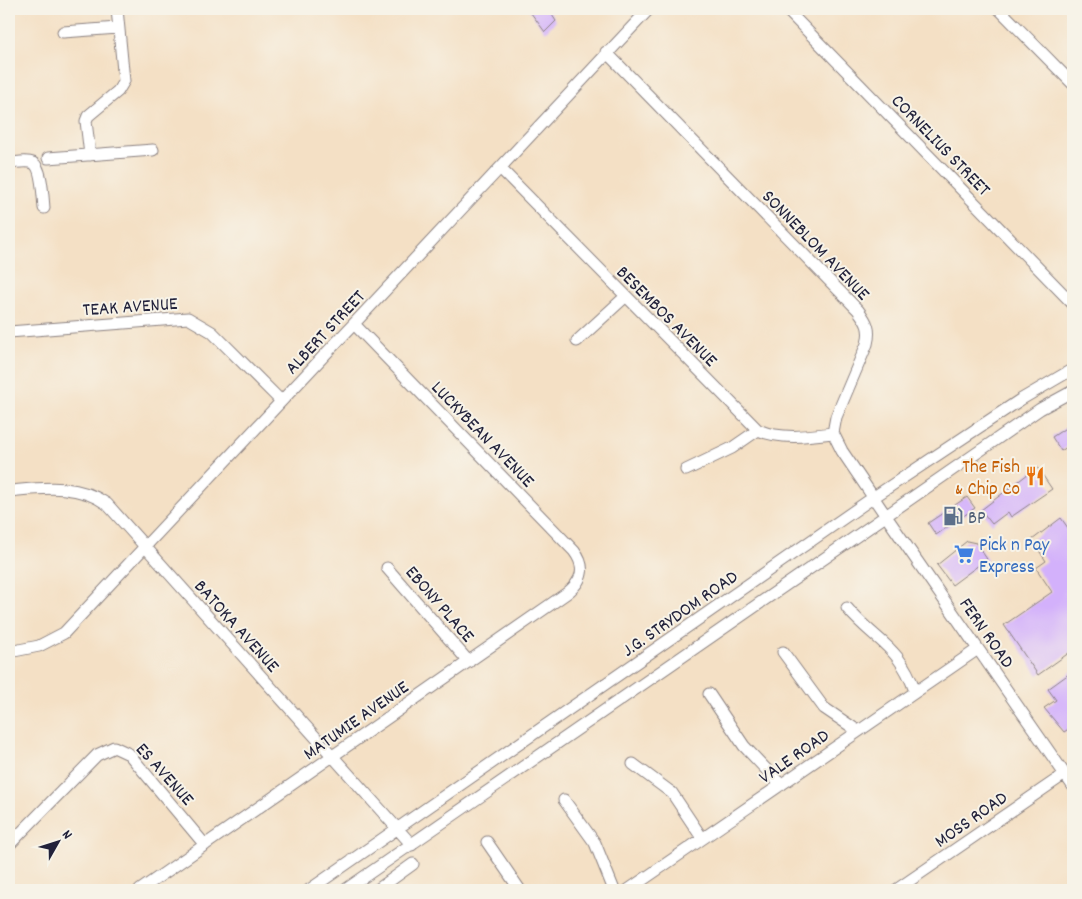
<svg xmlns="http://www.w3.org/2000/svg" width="1082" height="899" viewBox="0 0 1082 899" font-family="Dekko,sans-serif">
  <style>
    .building { fill: #d3b1fb }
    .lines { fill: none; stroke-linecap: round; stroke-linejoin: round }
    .minor-casing { stroke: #8b8180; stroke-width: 13 }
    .minor { stroke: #fff; stroke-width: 11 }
    .labels { text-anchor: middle; stroke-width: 4; stroke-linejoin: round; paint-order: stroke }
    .street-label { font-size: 19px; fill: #22223b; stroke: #f7f3e8 }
    .food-label { font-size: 19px; fill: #c56008; stroke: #f7f3e8; text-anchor: end }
    .service-label { font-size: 19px; fill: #4e5e75; stroke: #f7f3e8; text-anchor: start }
    .shop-label { font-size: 19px; fill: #366cbe; stroke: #f7f3e8; text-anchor: start }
  </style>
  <rect width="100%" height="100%" fill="#f7f3e8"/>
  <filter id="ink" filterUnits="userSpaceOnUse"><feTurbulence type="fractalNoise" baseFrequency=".02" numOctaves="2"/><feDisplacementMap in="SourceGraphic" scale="10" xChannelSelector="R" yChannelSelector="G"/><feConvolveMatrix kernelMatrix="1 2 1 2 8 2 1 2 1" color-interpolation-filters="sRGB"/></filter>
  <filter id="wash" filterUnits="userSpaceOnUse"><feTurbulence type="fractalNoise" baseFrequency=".0096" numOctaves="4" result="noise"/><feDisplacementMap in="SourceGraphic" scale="20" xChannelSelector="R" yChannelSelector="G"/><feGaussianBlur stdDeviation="1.12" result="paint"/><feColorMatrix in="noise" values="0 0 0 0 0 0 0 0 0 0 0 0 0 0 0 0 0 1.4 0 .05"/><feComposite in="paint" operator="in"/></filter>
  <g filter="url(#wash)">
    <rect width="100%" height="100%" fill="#f4e0c5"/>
    <g id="blocks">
      <path class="building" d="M528,9H548L556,21L545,32Z
        M1073,423V443L1061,451L1052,437Z
        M1037,467L1052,489L1011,517L1008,512L992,524L981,510Z
        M967,497L975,508L936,535L928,523Z
        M1061,518L1073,535V650L1038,675L1004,625L1052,592L1036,568L1046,561L1032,540Z
        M967,541L976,543L987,559L952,585L937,565Z
        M1073,671V726L1064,732L1044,708L1056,700L1048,689Z"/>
    </g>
  </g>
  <g filter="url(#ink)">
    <use href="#blocks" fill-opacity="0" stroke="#8b8180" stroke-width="1"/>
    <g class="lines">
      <defs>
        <path id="minor" d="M786,9L1073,304
          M999,9L1073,84
          M63,32L118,28
          M606,52L858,310C867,322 871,329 867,344L836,417L833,433L842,451L888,519L1073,786
          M90,155L86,121L88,116L118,91L124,81L117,9
          M48,158L153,150
          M9,163C16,163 26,160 33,163C42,167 43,198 44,208
          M500,168L758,430C781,440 809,436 833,433
          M9,332L188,318L212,332L281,401
          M577,341L625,297
          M686,470L732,448L758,430
          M9,491C43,488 78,483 107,504L412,845
          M387,568L469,662
          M847,608C876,642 899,645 915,691
          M9,652L39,646L64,633L649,9
          M783,652L824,708L858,731
          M709,694L744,746L781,785
          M633,764L672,793L702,838
          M564,800L595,843L614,890
          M487,842L520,890
          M9,845L97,755L114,747L129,754L205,845
          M140,890L567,593C582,581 587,568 574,551L354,324
          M309,890L874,497L1020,400L1073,369
          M345,890L981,450L1040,409L1073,391
          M377,890L413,864
          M628,890L978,649
          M896,890L1065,774"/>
      </defs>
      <use href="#minor" class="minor-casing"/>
      <use href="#minor" class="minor"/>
    </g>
  </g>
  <defs>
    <symbol id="restaurant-bare" viewBox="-9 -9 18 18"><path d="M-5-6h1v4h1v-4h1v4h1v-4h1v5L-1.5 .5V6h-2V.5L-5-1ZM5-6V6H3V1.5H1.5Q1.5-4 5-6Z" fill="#e8710a" stroke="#f7f3e8" stroke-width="2.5" paint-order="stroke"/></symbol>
    <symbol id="fuel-bare" viewBox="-9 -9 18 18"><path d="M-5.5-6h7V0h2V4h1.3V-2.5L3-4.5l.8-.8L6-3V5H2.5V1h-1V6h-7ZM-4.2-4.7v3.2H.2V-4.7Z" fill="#5c6f8a" stroke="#f7f3e8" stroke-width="2.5" paint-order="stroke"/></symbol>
    <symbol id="supermarket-bare" viewBox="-9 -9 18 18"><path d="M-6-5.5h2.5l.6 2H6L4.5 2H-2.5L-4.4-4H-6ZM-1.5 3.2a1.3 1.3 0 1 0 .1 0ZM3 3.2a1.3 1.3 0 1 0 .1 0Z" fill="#3f7fe0" stroke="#f7f3e8" stroke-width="2.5" paint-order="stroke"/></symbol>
  </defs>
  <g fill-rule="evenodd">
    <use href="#restaurant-bare" x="1021" y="462" width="28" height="28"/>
    <use href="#fuel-bare" x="939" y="502" width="28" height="28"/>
    <use href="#supermarket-bare" x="950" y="540" width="28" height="28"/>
  </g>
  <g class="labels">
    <g class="street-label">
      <text transform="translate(942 144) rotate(46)" y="7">CORNELIUS STREET</text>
      <text transform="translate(817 244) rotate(46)" y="7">SONNEBLOM AVENUE</text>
      <text transform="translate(130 305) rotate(-4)" y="7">TEAK AVENUE</text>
      <text transform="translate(668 315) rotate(45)" y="7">BESEMBOS AVENUE</text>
      <text transform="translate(324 331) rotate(-47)" y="7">ALBERT STREET</text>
      <text transform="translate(484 433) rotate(46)" y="7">LUCKYBEAN AVENUE</text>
      <text transform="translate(441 603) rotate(49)" y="7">EBONY PLACE</text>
      <text transform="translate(679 612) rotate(-35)" y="7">J.G. STRYDOM ROAD</text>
      <text transform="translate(238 625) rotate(48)" y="7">BATOKA AVENUE</text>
      <text transform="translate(988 632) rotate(55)" y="7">FERN ROAD</text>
      <text transform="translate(355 719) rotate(-35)" y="7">MATUMIE AVENUE</text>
      <text transform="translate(793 755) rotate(-35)" y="7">VALE ROAD</text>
      <text transform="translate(166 773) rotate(48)" y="7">ES AVENUE</text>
      <text transform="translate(970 818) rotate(-35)" y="7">MOSS ROAD</text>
    </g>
    <g class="food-label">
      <text x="1020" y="472">The Fish<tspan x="1020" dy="22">&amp; Chip Co</tspan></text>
    </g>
    <g class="service-label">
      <text x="968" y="523">BP</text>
    </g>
    <g class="shop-label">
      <text x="979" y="550">Pick n Pay<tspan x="979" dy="22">Express</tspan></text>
    </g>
  </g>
  <rect width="1082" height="899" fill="none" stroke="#f7f3e8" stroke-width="30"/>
  <g transform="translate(58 842) rotate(51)" stroke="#f7f3e8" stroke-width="4" paint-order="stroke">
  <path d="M0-4L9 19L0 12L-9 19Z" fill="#22223b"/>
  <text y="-8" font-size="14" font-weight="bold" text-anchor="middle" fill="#22223b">N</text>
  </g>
</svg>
